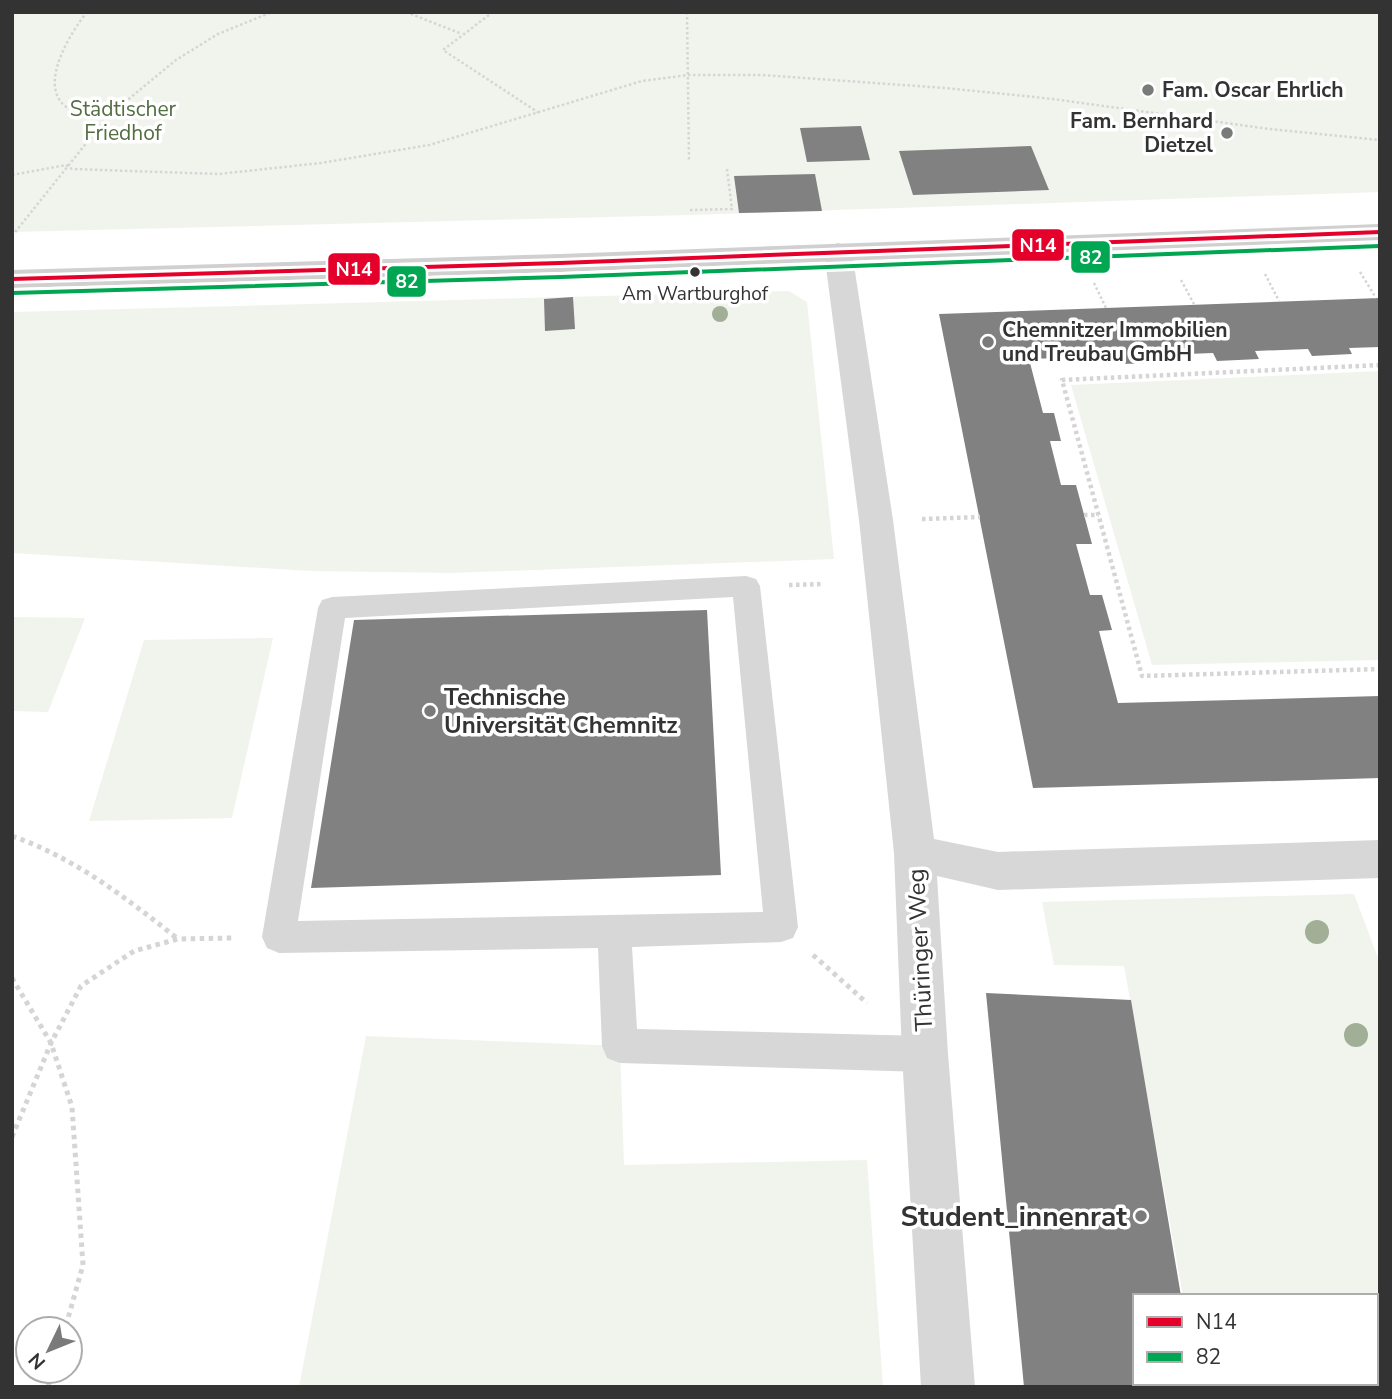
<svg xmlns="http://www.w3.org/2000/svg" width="1392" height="1399" viewBox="0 0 1392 1399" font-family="'Nunito Sans',sans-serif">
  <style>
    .green { fill: #f1f4ed }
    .building { fill: #818181 }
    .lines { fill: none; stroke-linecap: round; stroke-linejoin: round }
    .path-far2 { stroke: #d5d5d5; stroke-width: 2.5; stroke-dasharray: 2.5 2.5; stroke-linecap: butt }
    .path-far1 { stroke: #d5d5d5; stroke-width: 4.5; stroke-dasharray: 3.5 3.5; stroke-linecap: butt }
    .path { stroke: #d5d5d5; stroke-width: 5; stroke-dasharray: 4.5 4.5; stroke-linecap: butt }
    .service { fill: #d7d7d7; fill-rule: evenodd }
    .minor { fill: #d7d7d7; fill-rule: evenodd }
    .secondary { fill: #d0d0d0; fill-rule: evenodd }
    .bus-1-casing { stroke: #fff; stroke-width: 6 }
    .bus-2-casing { stroke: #fff; stroke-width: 6 }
    .bus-1 { fill: #e4002b; fill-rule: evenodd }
    .bus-2 { fill: #00a651; fill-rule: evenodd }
    .tree { fill: #a0af96 }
    .poi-dot { fill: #7a7a7a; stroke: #fff; stroke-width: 2.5 }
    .bus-dot { fill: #333; stroke: #fff; stroke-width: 2.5 }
    .labels { text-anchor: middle; stroke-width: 7; stroke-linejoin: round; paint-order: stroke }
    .far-bus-label { font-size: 19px; fill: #333; stroke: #fff }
    .far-poi-label { font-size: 21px; font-weight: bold; fill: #333; stroke: #fff; text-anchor: start }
    .far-park-label { font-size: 21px; fill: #536e41; stroke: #fff }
    .poi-label { font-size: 24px; font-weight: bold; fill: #333; stroke: #fff; text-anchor: start }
    .street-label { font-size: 24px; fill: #333; stroke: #fff }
    .near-poi-label { font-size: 28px; font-weight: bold; fill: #333; stroke: #fff; text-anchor: end }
    .line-badge { stroke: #fff; stroke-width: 2.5 }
    .badge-label { font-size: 19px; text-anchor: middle; font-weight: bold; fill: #fff }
  </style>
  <rect width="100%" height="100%" fill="#fff"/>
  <path class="green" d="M12,12H1380V192L690,215L12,232Z
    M789,291L807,302L834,559L452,573L312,571L12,553V312Z
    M1380,371V660L1152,665L1071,385Z
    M12,617L85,618L48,712L12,711Z
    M273,638L232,818L89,821L144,640Z
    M1354,894L1380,963V1387H1199V1383H1376V1296H1183L1124,966L1054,965L1042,902Z
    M366,1036L620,1046L624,1165L867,1160L883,1387H299Z"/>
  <path class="building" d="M861,126L870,160L807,162L800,128Z
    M1031,146L1049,190L913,195L899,151Z
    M815,174L822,211L739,213L734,176Z
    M573,297L575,329L545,331L544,299Z
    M1380,298V347L1349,348L1352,354L1312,356L1308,349L1255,351L1259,359L1217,361L1213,353L1161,355L1164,363L1120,364L1117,356L1029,359L1043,413H1054L1061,441H1050L1061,485H1076L1092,544H1076L1090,595H1102L1112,630L1099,631L1118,703L1380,696V778L1033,788L939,314Z
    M707,610L721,875L311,888L354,620Z
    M986,993L1131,1000L1181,1296H1135V1383H1196L1197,1387H1024Z"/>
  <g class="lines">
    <path class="path-far2" d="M87,12C71,32 38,84 65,106C76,115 95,114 108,116
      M406,12L462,34
      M493,12L443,50L539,113
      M687,12L689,161
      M12,175L66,165L72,169L219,174L321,163L429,145L642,81L688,75H762L945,88L1053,99L1269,129L1380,140
      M690,210L732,209L727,169
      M12,236L108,116L176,60L218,34L272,12
      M1360,272L1376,298
      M1265,274L1279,301
      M1181,280L1194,304
      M1094,283L1106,308"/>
    <path class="path-far1" d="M1380,365L1062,380L1142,676L1380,669
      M1084,515H1099
      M922,519L980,517
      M789,585L824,584"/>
    <path class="path" d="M12,836C75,858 126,898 178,939
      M813,955L867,1003
      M12,978L51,1043L72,1107L83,1265L65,1329
      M12,1137L51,1043L81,986L134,951L178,939L233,938
      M48,1387L52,1371"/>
    <path class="service" d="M746,576L756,579L760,586L798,927L793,938L781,942L632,947L637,1029L925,1036L938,1042L943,1054L938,1066L925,1072L620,1063L607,1058L602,1046L598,948L279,953L267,948L262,937L318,608L322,600L332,597ZM733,597L763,912L298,921L345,618Z"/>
    <path class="minor" d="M838,243L848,246L852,252L893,520L934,839L998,852L1380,840V878L998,890L937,876L948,1054L975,1387H921L902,1054L894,853L859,520L824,252L828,246Z"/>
    <path class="secondary" d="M1380,224V240L560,272L12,288V270L560,254Z"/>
    <defs>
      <path id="bus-1" d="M1380,230V234L560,265L12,281V277L560,261Z"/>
      <path id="bus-2" d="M1380,244V248L561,279L12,295V291L561,275Z"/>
    </defs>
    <use href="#bus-1" class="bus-1-casing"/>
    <use href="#bus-2" class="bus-2-casing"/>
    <use href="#bus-1" class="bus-1"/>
    <use href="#bus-2" class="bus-2"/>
  </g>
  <g class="tree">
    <circle cx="720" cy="314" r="8"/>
    <circle cx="1317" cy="932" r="12"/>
    <circle cx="1356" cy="1035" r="12"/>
  </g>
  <g class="poi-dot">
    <circle cx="1148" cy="90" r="7"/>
    <circle cx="1227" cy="133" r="7"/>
    <circle cx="988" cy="342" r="7"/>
    <circle cx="430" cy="711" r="7"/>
    <circle cx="1141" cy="1216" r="7"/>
  </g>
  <circle class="bus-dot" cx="695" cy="272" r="6"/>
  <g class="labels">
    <g class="far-bus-label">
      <text x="695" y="300">Am Wartburghof</text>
    </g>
    <g class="far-poi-label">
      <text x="1162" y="97">Fam. Oscar Ehrlich</text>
      <text x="1213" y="128" text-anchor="end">Fam. Bernhard<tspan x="1213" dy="24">Dietzel</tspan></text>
      <text x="1002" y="337">Chemnitzer Immobilien<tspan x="1002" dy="24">und Treubau GmbH</tspan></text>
    </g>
    <g class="far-park-label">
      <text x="123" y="116">Städtischer<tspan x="123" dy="24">Friedhof</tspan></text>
    </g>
    <g class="poi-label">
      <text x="444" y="705">Technische<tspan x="444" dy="28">Universität Chemnitz</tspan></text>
    </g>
    <g class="street-label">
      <text transform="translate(920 950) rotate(-93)" y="8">Thüringer Weg</text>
    </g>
    <g class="near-poi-label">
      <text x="1127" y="1226">Student_innenrat</text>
    </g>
  </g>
  <g class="line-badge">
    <rect x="1011" y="228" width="54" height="34" rx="7" fill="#e4002b"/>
    <rect x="1070" y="240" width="41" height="34" rx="7" fill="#00a651"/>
    <rect x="327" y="252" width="54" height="34" rx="7" fill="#e4002b"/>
    <rect x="386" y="265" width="41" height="33" rx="7" fill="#00a651"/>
  </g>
  <g class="badge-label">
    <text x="1038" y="252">N14</text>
    <text x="1091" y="264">82</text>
    <text x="354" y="276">N14</text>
    <text x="407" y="288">82</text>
  </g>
  <rect width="1392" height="1399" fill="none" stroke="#333333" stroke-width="28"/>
  <rect x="1133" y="1294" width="245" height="91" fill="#ffffff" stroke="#adadad" stroke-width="2"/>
  <rect x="1147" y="1317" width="35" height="10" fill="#e4002b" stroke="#adadad" stroke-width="2"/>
  <text x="1196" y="1329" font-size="21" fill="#333333">N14</text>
  <rect x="1147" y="1352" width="35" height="10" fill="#00a651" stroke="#adadad" stroke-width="2"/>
  <text x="1196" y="1364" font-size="21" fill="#333333">82</text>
  <g transform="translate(49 1350) rotate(227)"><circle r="33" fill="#ffffff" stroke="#adadad" stroke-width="2"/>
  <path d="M0-5L12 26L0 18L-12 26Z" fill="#7a7a7a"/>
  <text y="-10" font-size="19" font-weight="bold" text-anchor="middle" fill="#333333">N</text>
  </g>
</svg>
